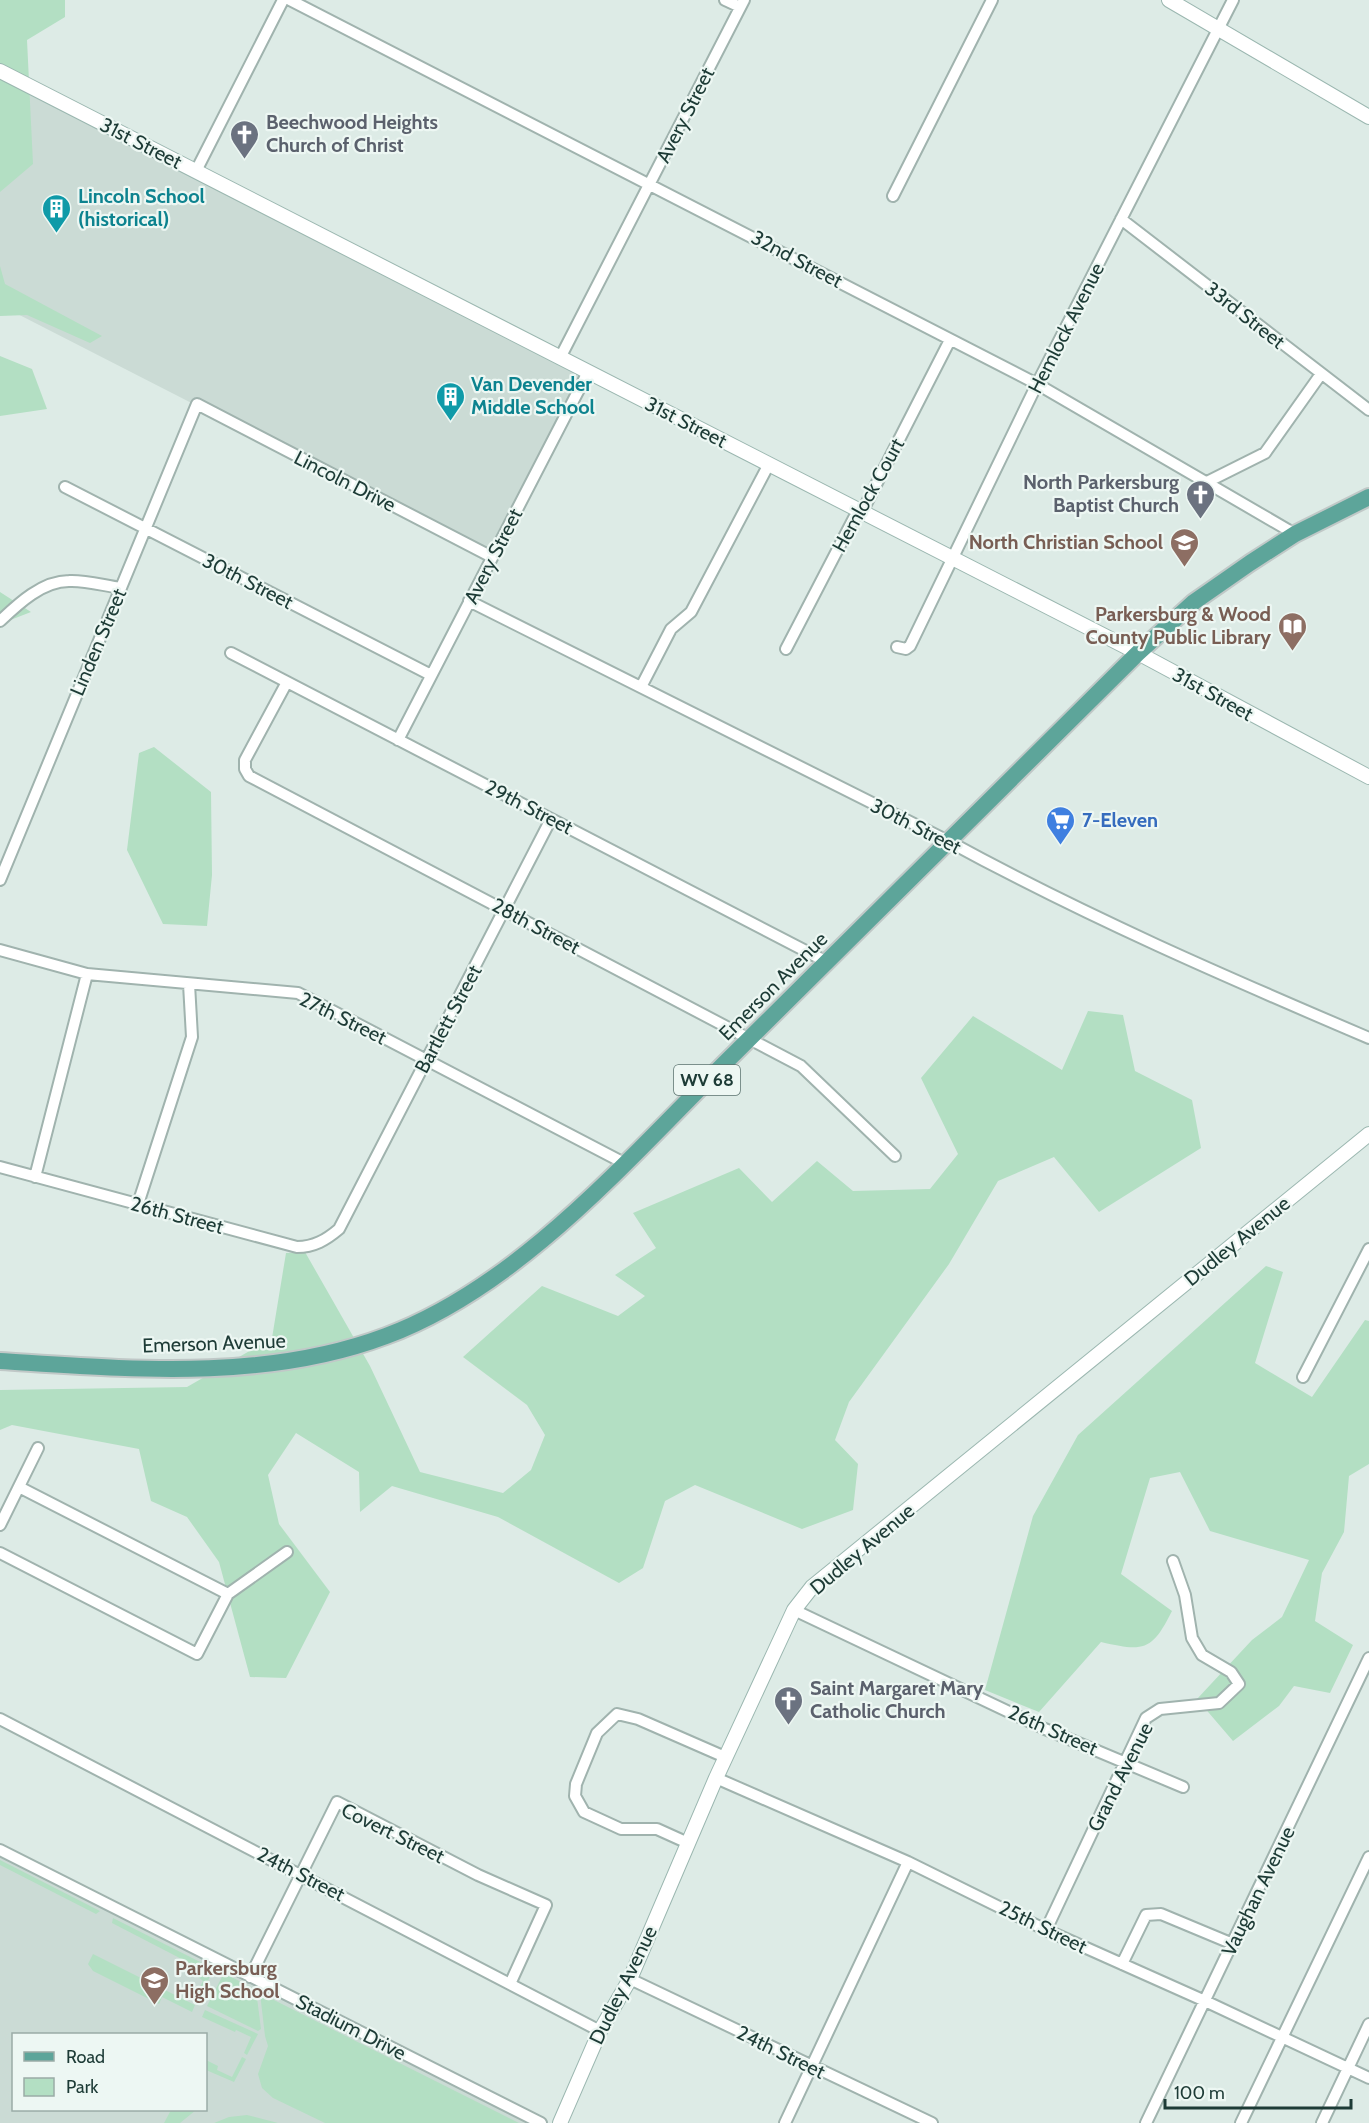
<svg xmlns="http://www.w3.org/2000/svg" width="1369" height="2123" viewBox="0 0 1369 2123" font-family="Cabin,sans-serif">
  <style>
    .built { fill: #cbdbd5; fill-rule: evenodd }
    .green { fill: #b3dfc3 }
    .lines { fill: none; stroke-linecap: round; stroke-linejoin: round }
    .street-casing { stroke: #a0b3ae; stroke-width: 14 }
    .secondary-casing { stroke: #9bb7b0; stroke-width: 16 }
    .primary-casing { stroke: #c0c8c7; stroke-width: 20 }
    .street { stroke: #fff; stroke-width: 10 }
    .secondary { stroke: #fff; stroke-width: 14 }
    .primary { stroke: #5da59a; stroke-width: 16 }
    .labels { text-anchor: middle; stroke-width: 4.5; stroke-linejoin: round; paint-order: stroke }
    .shield { fill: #edf7f3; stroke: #5b736f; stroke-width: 1.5 }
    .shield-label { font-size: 18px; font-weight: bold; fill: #1d3b36 }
    .street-label { font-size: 20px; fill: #1d3b36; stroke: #edf7f3 }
    .worship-label { font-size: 20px; font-weight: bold; fill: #5b616d; stroke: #edf7f3; text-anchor: start }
    .culture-label { font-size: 20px; font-weight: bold; fill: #0d838f; stroke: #edf7f3; text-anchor: start }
    .education-label { font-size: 20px; font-weight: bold; fill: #785e54; stroke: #edf7f3; text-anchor: end }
    .shop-label { font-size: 20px; font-weight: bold; fill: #366cbe; stroke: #edf7f3; text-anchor: start }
  </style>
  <rect width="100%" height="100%" fill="#ddebe6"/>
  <path class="built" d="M0,71L588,372L492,557L0,305Z
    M0,1850L541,2123H0ZM14,2034H206V2110H14Z"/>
  <path class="green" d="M0,0H65V17L27,40L33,164L0,192Z
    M0,266L5,284L102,336L90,343L27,315L0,316Z
    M0,356L32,369L47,409L0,416Z
    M0,592L31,612L0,624Z
    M154,747L211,792L212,875L207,926L163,924L127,850L139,753Z
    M1088,1011L1123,1015L1135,1071L1192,1100L1201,1148L1099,1212L1054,1157L998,1181L949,1264L849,1402L835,1440L858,1464L853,1510L802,1529L695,1485L665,1501L643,1568L619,1583L498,1517L392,1486L360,1512L359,1472L296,1433L268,1475L279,1524L330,1592L286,1678L250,1677L219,1562L187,1517L151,1501L139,1449L12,1425L0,1430V1390L187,1387L272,1338L286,1253L305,1252L370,1366L420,1472L503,1493L531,1470L545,1435L527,1405L463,1357L542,1286L618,1316L645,1296L615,1275L656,1248L633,1213L739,1168L772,1202L817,1161L853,1191L930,1189L958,1154L921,1078L973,1016L1062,1070Z
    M1266,1266L1283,1272L1255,1363L1312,1397L1365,1320L1369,1321V1464L1349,1476L1344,1532L1322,1573L1315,1621L1353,1645L1330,1693L1294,1686L1279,1706L1233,1741L1197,1699L1252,1640L1282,1617L1309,1560L1210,1531L1180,1472L1150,1478L1121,1574L1172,1611C1152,1651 1144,1652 1101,1642L1039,1712L985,1690L1033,1516L1078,1435Z
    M0,1860L100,1911L96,1914L0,1865Z
    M113,1918L214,1969L197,2002L189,1997L194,1989L198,1991L203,1981L196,1975L199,1968L112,1923Z
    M93,1954L195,2005L192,2012L162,1997L159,2004L93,1971L88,1964Z
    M224,1973L256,1990L261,2029L258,2031L207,2006Z
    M260,1993L519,2123H325L273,2098L262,2088L258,2074L268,2046L265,2036Z
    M205,2010L258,2034L247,2055L244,2053L251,2037L236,2030L235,2032L202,2017Z
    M242,2057L246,2059L234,2082L206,2070V2060L218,2066L217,2070L232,2077Z
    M171,2110H196L180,2123H164Z
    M247,2115L278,2123H214L229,2117Z"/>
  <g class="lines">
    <defs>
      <path id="street" d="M290,0L1037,384L1295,534
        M725,0L740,7
        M196,171L283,0
        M893,196L992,0
        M1121,219L1369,410
        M560,358L744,0
        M1207,482L1265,453L1321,374
        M65,487L431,675
        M469,601L948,841C1085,916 1226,977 1369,1038
        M0,621C18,604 42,581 69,581C85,580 105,586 121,588
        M897,647L906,649L910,646L1037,384L1233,0
        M786,649L854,518L862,512L950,340
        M231,653L827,962
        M287,682L245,760V769L249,776L801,1066L895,1156
        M641,687L671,629L691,612L769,464
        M398,740L588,372
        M0,880L197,404L492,557
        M0,950L87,974L298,993L624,1163
        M0,1167L297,1247C314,1247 326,1240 339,1229L551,819
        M35,1177L87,974
        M138,1204L192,1037L189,984
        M1303,1377L1369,1249
        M19,1487L228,1594
        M0,1525L38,1448
        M0,1553L197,1654L228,1594L287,1552
        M794,1610L1045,1729L1183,1787
        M0,1719L600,2031
        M716,1778L908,1862L1046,1930L1205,2001L1369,2078
        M688,1843L657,1829H621L584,1812L575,1796L576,1784L597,1733L617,1714L638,1719L725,1757
        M0,1850L541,2123
        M1046,1930L1146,1718L1160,1709L1219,1703L1239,1684L1231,1672L1202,1655L1192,1638L1185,1595L1173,1561
        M1122,1964L1146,1915L1161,1914L1233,1944
        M250,1977L337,1802L478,1875L546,1905L510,1984
        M630,1979L932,2123
        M785,2123L908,1862
        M1146,2123L1369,1658
        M1241,2123L1369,1857
        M1322,2123L1369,2024"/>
      <path id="secondary" d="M1169,0L1369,117
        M0,71L1138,653L1369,777
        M560,2123L600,2031L630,1979L716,1778L794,1610L812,1587L1369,1134"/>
      <path id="primary" d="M0,1361C128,1369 264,1382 386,1336C523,1285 633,1153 735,1053C870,920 1004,786 1138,653L1194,602L1250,563L1295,534L1369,497"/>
    </defs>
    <use href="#street" class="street-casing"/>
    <use href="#secondary" class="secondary-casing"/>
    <use href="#primary" class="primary-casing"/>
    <use href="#street" class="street"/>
    <use href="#secondary" class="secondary"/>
    <use href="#primary" class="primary"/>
  </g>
  <defs>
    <symbol id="church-pin" viewBox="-11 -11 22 30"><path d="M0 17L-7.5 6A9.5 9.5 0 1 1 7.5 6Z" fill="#6b7280" stroke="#edf7f3"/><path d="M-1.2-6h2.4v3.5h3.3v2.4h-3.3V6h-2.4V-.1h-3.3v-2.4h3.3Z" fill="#fff"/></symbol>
    <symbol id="building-pin" viewBox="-11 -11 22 30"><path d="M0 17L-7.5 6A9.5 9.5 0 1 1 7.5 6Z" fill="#0f9aa8" stroke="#edf7f3"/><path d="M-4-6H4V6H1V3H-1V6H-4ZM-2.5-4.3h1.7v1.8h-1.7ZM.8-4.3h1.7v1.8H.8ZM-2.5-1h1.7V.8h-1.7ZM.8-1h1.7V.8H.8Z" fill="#fff"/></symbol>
    <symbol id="school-pin" viewBox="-11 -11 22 30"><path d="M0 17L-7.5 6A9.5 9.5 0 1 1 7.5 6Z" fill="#8d6e63" stroke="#edf7f3"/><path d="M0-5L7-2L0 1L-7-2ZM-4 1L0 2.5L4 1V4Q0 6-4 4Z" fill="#fff"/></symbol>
    <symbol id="library-pin" viewBox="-11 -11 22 30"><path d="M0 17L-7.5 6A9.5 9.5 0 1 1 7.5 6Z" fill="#8d6e63" stroke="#edf7f3"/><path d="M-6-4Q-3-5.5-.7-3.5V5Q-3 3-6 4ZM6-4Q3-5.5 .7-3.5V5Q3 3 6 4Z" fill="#fff"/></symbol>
    <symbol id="supermarket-pin" viewBox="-11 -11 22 30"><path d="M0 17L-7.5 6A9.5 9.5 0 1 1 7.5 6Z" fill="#3f7fe0" stroke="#edf7f3"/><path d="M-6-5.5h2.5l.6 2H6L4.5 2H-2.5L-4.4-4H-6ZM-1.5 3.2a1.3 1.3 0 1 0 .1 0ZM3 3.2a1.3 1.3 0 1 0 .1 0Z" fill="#fff"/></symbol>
  </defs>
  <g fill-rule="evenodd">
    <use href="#church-pin" x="228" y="118" width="33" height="45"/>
    <use href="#building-pin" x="40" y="192" width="33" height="45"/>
    <use href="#building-pin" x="434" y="380" width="33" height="45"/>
    <use href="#church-pin" x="1184" y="478" width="33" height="45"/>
    <use href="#school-pin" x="1168" y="526" width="33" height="45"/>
    <use href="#library-pin" x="1276" y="610" width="33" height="45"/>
    <use href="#supermarket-pin" x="1044" y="804" width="33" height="45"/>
    <use href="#church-pin" x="772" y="1684" width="33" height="45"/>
    <use href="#school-pin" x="138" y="1964" width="33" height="45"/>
  </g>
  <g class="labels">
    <rect class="shield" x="674" y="1065" width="66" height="30" rx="4.5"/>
    <g class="shield-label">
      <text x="707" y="1086">WV 68</text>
    </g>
    <g class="street-label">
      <text transform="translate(685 115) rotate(-63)" y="7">Avery Street</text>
      <text transform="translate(141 143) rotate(27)" y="7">31st Street</text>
      <text transform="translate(797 259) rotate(28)" y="7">32nd Street</text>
      <text transform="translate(1245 315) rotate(38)" y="7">33rd Street</text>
      <text transform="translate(1066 328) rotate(-63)" y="7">Hemlock Avenue</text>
      <text transform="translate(686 422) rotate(27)" y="7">31st Street</text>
      <text transform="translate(345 481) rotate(27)" y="7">Lincoln Drive</text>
      <text transform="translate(868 495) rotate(-61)" y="7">Hemlock Court</text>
      <text transform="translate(493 556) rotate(-63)" y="7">Avery Street</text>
      <text transform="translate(248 581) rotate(27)" y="7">30th Street</text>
      <text transform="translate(98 642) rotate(-67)" y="7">Linden Street</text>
      <text transform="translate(1213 694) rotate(29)" y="7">31st Street</text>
      <text transform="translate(529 807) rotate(27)" y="7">29th Street</text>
      <text transform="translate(916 826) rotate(27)" y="7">30th Street</text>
      <text transform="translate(536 926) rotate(28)" y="7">28th Street</text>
      <text transform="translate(773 986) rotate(-45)" y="7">Emerson Avenue</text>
      <text transform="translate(343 1018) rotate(26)" y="7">27th Street</text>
      <text transform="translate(448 1019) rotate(-62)" y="7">Bartlett Street</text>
      <text transform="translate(177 1215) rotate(15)" y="7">26th Street</text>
      <text transform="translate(1237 1241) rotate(-39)" y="7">Dudley Avenue</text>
      <text transform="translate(214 1343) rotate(-2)" y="7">Emerson Avenue</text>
      <text transform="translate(862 1549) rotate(-40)" y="7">Dudley Avenue</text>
      <text transform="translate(1053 1730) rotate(24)" y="7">26th Street</text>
      <text transform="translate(1120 1777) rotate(-63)" y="7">Grand Avenue</text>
      <text transform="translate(393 1833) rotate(26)" y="7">Covert Street</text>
      <text transform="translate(301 1874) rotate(27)" y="7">24th Street</text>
      <text transform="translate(1258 1891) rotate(-64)" y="7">Vaughan Avenue</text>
      <text transform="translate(1043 1927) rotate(26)" y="7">25th Street</text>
      <text transform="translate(623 1985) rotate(-64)" y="7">Dudley Avenue</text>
      <text transform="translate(351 2027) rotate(27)" y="7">Stadium Drive</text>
      <text transform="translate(781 2052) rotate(26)" y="7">24th Street</text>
    </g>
    <g class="worship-label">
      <text x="266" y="129">Beechwood Heights<tspan x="266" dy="23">Church of Christ</tspan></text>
      <text x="1179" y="489" text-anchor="end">North Parkersburg<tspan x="1179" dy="23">Baptist Church</tspan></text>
      <text x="810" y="1695">Saint Margaret Mary<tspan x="810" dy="23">Catholic Church</tspan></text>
    </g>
    <g class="culture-label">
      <text x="78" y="203">Lincoln School<tspan x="78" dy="23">(historical)</tspan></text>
      <text x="471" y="391">Van Devender<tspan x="471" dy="23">Middle School</tspan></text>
    </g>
    <g class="education-label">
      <text x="1163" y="549">North Christian School</text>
      <text x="1271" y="621">Parkersburg &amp; Wood<tspan x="1271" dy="23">County Public Library</tspan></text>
      <text x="175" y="1975" text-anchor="start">Parkersburg<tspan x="175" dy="23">High School</tspan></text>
    </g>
    <g class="shop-label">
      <text x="1082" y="827">7-Eleven</text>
    </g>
  </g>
  <rect x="12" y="2033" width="195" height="78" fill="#edf7f3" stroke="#9aaca7" stroke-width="1.5"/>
  <rect x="24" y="2052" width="30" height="9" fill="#5da59a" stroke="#9aaca7" stroke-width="1.5"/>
  <text x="66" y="2063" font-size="18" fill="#1d3b36">Road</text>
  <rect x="24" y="2078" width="30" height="18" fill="#b3dfc3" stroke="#9aaca7" stroke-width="1.5"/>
  <text x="66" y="2093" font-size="18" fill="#1d3b36">Park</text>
  <path d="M1165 2099v9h186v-9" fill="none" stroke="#1d3b36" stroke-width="3"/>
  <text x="1174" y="2099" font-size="18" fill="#1d3b36" stroke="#edf7f3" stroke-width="4.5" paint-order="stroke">100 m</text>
</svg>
